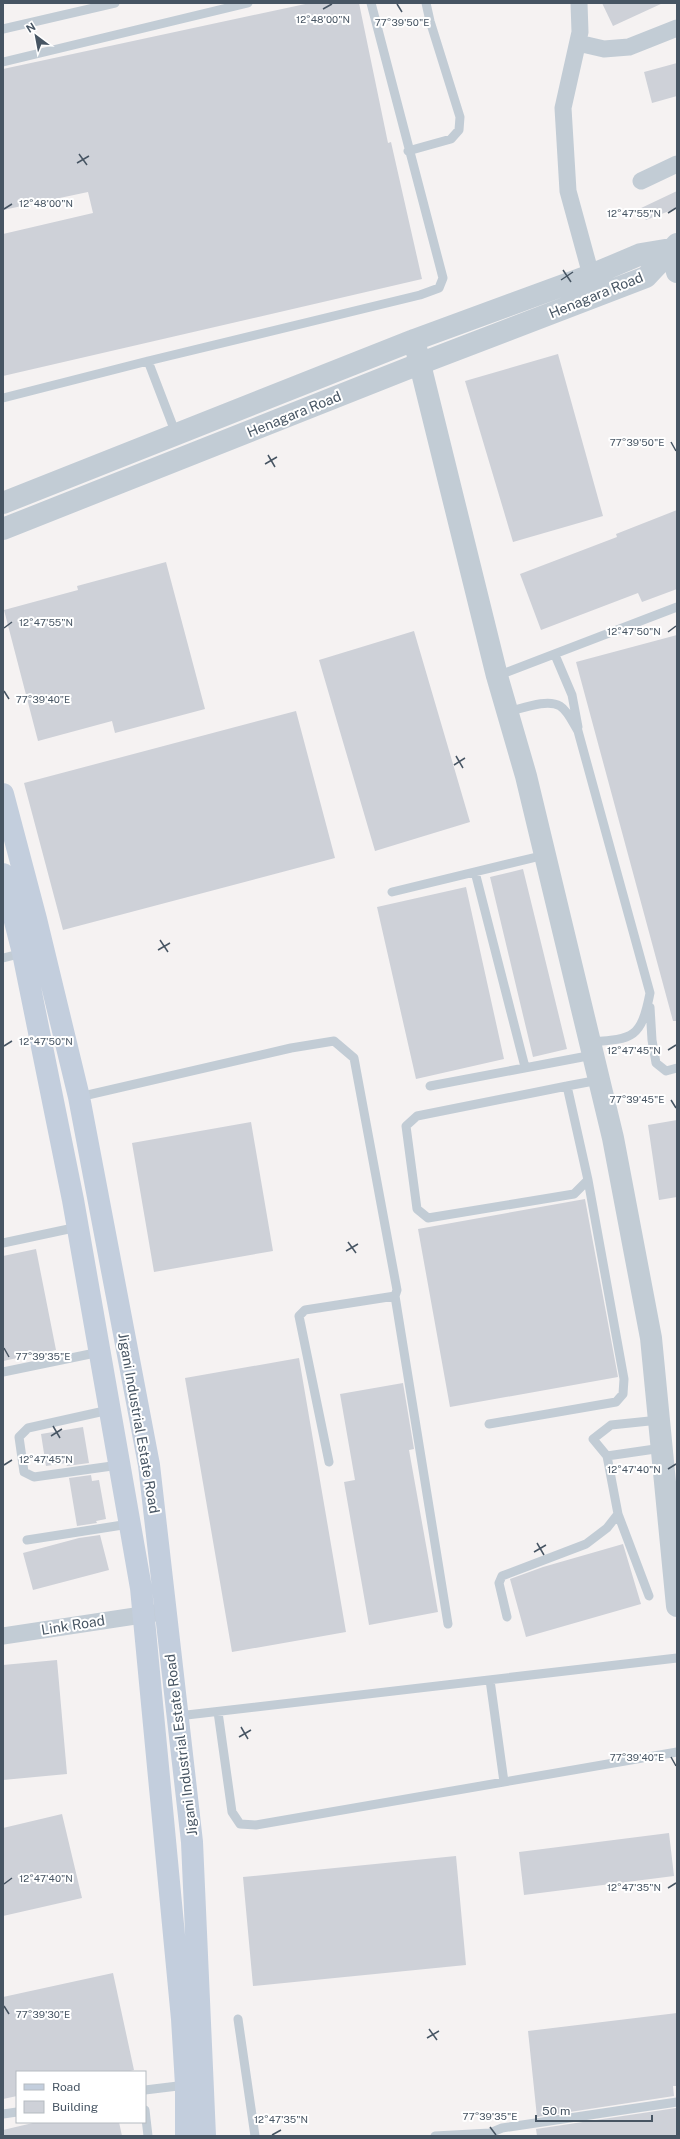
<svg xmlns="http://www.w3.org/2000/svg" width="680" height="2139" viewBox="0 0 680 2139" font-family="'Public Sans',sans-serif">
  <style>
    .building { fill: #ced1d8 }
    .lines { fill: none; stroke-linecap: round; stroke-linejoin: round }
    .service { stroke: #c2ccd5; stroke-width: 9 }
    .minor { stroke: #c2ccd5; stroke-width: 17 }
    .tertiary { stroke: #c2ccd5; stroke-width: 22 }
    .secondary { stroke: #c3cedd; stroke-width: 22 }
    .ticks { fill: none; stroke: #475563; stroke-width: 1.5 }
    .labels { text-anchor: middle; stroke-width: 4; stroke-linejoin: round; paint-order: stroke }
    .street-label { font-size: 14px; fill: #475563; stroke: #fff }
    .ticks-label { font-size: 10px; text-anchor: middle; fill: #475563; stroke: #fff; stroke-width: 4; stroke-linejoin: round; paint-order: stroke }
  </style>
  <rect width="100%" height="100%" fill="#f5f2f2"/>
  <path class="building" d="M310,3H359L388,143L391,142L422,279L3,376V234L93,213L88,192L3,210V69Z
    M602,3H663L613,26Z
    M677,63V96L652,103L644,72Z
    M677,191V208L646,220L639,209Z
    M558,354L603,516L513,542L465,381Z
    M677,510V589L642,602L638,593L541,630L520,574L617,537L616,534Z
    M166,562L205,709L115,733L112,721L38,741L4,610L78,590L77,586Z
    M414,631L470,822L375,851L319,660Z
    M677,635V1021H673L576,662Z
    M296,711L335,858L63,930L24,783Z
    M523,869L567,1049L533,1057L490,877Z
    M466,887L504,1059L416,1079L377,907Z
    M677,1120V1197L659,1200L648,1125Z
    M251,1122L273,1251L154,1272L132,1143Z
    M585,1199L618,1377L450,1407L418,1229Z
    M36,1249L56,1350L3,1361V1256Z
    M299,1358L346,1632L232,1652L185,1378Z
    M403,1383L414,1449L409,1450L438,1612L369,1625L344,1482L355,1480L340,1394Z
    M83,1427L89,1463L67,1466L66,1463L46,1466L41,1434Z
    M91,1475L92,1481L99,1480L106,1519L96,1521L97,1523L77,1526L69,1478Z
    M100,1535L109,1570L33,1590L23,1553L79,1538Z
    M623,1544L641,1604L526,1637L510,1579L543,1567Z
    M57,1660L67,1774L3,1780V1665Z
    M62,1814L82,1898L3,1916V1828Z
    M669,1833L674,1876L524,1895L519,1852Z
    M456,1856L466,1965L253,1986L243,1877Z
    M113,1973L134,2070L126,2072H17V2096L3,2099V1997Z
    M677,2013V2086H673L674,2096L537,2117L528,2031Z
    M676,2108L677,2136H537L536,2129Z
    M37,2122H119L122,2136H3V2130Z"/>
  <g class="lines">
    <path class="service" d="M3,29L115,3
      M3,62L248,3
      M408,151L451,139L459,130L460,117L430,21L426,3
      M3,398L148,361
      M176,434L148,361L420,295L439,288L443,278L371,3
      M555,655L572,695L578,727
      M497,676L677,607
      M507,712C521,709 547,698 560,706C568,711 573,723 578,731L650,993C641,1039 633,1039 590,1042
      M475,872L525,1067
      M392,892L545,855
      M3,958L23,953
      M650,1007L652,1040L656,1063L666,1071L677,1068
      M430,1086L593,1055
      M567,1086L588,1180L574,1194L428,1218L417,1209L406,1126L417,1116L567,1086L599,1080
      M79,1097L291,1048L334,1041L354,1058L397,1290L395,1296L305,1310L299,1316L329,1462
      M3,1243L78,1227
      M395,1296L448,1624
      M3,1372L100,1352
      M109,1410L28,1428L19,1437L24,1472L34,1477L119,1465
      M659,1420L611,1425L593,1439L607,1456L662,1448
      M489,1424L616,1402L623,1394L624,1379L588,1180
      M618,1514L649,1596
      M27,1540L129,1524
      M507,1617L499,1583L502,1576L586,1544L607,1528L618,1514L607,1456
      M490,1680L504,1782
      M218,1712L232,1812L240,1824L256,1825L677,1752
      M178,1716L677,1658
      M238,2019L255,2136
      M145,2090L186,2085
      M145,2110L148,2136
      M3,2114L17,2112
      M435,2136L490,2133L502,2128L677,2102"/>
    <path class="minor" d="M579,3L580,32L563,108L568,191L591,275
      M578,43L604,49L629,47L677,28
      M641,181L677,164
      M3,1636L155,1613"/>
    <path class="tertiary" d="M671,249L677,272
      M414,340L497,676L526,776L613,1138L651,1338L677,1606
      M3,503L414,340L591,275L641,254L671,249
      M3,529L419,364L646,277L677,244"/>
    <path class="secondary" d="M3,794L36,919L79,1097L149,1465L192,1842L205,2136
      M3,874L23,953L73,1200L141,1588L182,2019L186,2085V2136"/>
  </g>
  <path class="ticks" d="M397,4L402,12M323,9L332,4M79,154L87,165M77,163L89,156M4,209L12,204M668,213L676,208M563,270L571,282M561,280L573,272M671,442L676,451M268,455L275,467M265,464L277,457M4,628L12,622M668,632L676,626M4,691L9,699M456,756L463,768M454,765L465,758M160,940L168,952M158,950L170,943M4,1046L12,1041M668,1050L676,1045M671,1100L676,1108M348,1242L356,1253M346,1251L358,1244M4,1348L9,1357M53,1426L60,1438M51,1436L62,1429M4,1465L12,1460M668,1469L676,1464M537,1543L544,1555M534,1552L546,1545M241,1727L248,1739M239,1737L251,1730M671,1757L676,1766M4,1884L12,1878M668,1888L676,1883M4,2006L9,2014M429,2029L437,2040M427,2038L439,2031M490,2127L496,2135M272,2135L281,2130"/>
  <g class="labels">
    <g class="street-label">
      <text transform="translate(596 295) rotate(-22)" y="5">Henagara Road</text>
      <text transform="translate(294 414) rotate(-22)" y="5">Henagara Road</text>
      <text transform="translate(139 1423) rotate(80)" y="5">Jigani Industrial Estate Road</text>
      <text transform="translate(73 1625) rotate(-9)" y="5">Link Road</text>
      <text transform="translate(181 1745) rotate(-97)" y="5">Jigani Industrial Estate Road</text>
    </g>
  </g>
  <g class="ticks-label">
    <text x="323" y="23">12°48'00"N</text>
    <text x="402" y="26">77°39'50"E</text>
    <text x="46" y="207">12°48'00"N</text>
    <text x="634" y="217">12°47'55"N</text>
    <text x="637" y="446">77°39'50"E</text>
    <text x="46" y="626">12°47'55"N</text>
    <text x="634" y="635">12°47'50"N</text>
    <text x="43" y="703">77°39'40"E</text>
    <text x="46" y="1045">12°47'50"N</text>
    <text x="634" y="1054">12°47'45"N</text>
    <text x="637" y="1103">77°39'45"E</text>
    <text x="43" y="1360">77°39'35"E</text>
    <text x="46" y="1463">12°47'45"N</text>
    <text x="634" y="1473">12°47'40"N</text>
    <text x="637" y="1761">77°39'40"E</text>
    <text x="46" y="1882">12°47'40"N</text>
    <text x="634" y="1891">12°47'35"N</text>
    <text x="43" y="2018">77°39'30"E</text>
    <text x="490" y="2120">77°39'35"E</text>
    <text x="281" y="2123">12°47'35"N</text>
  </g>
  <rect width="680" height="2139" fill="none" stroke="#475563" stroke-width="8"/>
  <rect x="16" y="2071" width="130" height="52" fill="#ffffff" stroke="#b5bbc1"/>
  <rect x="24" y="2084" width="20" height="6" fill="#c3cedd" stroke="#b5bbc1"/>
  <text x="52" y="2091" font-size="12" fill="#475563">Road</text>
  <rect x="24" y="2101" width="20" height="12" fill="#ced1d8" stroke="#b5bbc1"/>
  <text x="52" y="2111" font-size="12" fill="#475563">Building</text>
  <g transform="translate(36 36) rotate(328)" stroke="#ffffff" stroke-width="3" paint-order="stroke">
  <path d="M0-3L7 15L0 10L-7 15Z" fill="#475563"/>
  <text y="-6" font-size="11" font-weight="bold" text-anchor="middle" fill="#475563">N</text>
  </g>
  <path d="M536 2115v6h116v-6" fill="none" stroke="#475563" stroke-width="2"/>
  <text x="542" y="2115" font-size="12" fill="#475563" stroke="#ffffff" stroke-width="3" paint-order="stroke">50 m</text>
</svg>
